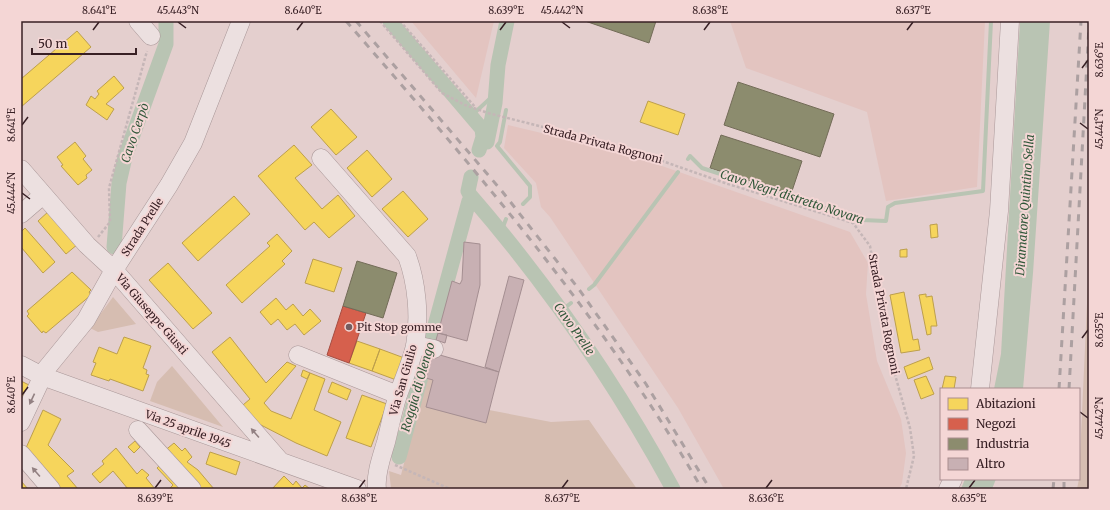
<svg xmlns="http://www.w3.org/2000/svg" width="1110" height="510" viewBox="0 0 1110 510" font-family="Merriweather,serif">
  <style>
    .farmland { fill: #e3c4c0 }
    .green { fill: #d6bdb1 }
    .water { fill: #b9c4b3 }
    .homes { fill: #f6d55c; stroke: #bd9f4c }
    .shops { fill: #d6604d; stroke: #a74d41 }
    .industry { fill: #8c8c6e; stroke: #736c58 }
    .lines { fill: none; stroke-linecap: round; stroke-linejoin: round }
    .stream { stroke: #b9c4b3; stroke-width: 4 }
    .canal { stroke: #b9c4b3; stroke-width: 15 }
    .building { fill: #c8b0b3; stroke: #a48e91 }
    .minor-casing { stroke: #a99798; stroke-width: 19 }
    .path { stroke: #c5b6b7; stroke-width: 2.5; stroke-dasharray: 3 2; stroke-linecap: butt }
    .minor { stroke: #ece0e0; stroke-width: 18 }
    .rail { stroke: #aca0a1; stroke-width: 3; stroke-dasharray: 7 7; stroke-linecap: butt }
    .oneway { fill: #928082 }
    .ticks { fill: none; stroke: #382025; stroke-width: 1.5 }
    .poi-dot { fill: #745d60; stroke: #f4d6d5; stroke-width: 1.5 }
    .labels { text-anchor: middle; stroke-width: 4; stroke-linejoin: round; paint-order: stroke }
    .street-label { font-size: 11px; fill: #382025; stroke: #f4d6d5 }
    .poi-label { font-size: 11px; fill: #382025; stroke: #f4d6d5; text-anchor: start }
    .water-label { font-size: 12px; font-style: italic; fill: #305739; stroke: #f4d6d5 }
    .neatline { fill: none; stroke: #382025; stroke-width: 1.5 }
    .ticks-label { font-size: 10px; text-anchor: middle; fill: #382025 }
  </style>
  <rect width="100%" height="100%" fill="#e4cfce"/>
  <path class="farmland" d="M411,21H494L476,98Z
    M730,21H985L977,187L886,201L867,112L746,68Z
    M508,125L625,153L850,232L868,263L866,294L877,361L901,419L906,453L902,483L899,489H724L678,408L550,217L541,207L536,183L504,148Z"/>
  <path class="green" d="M1089,260V489H1077L1079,479Z
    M113,297L136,324L98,332L90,328Z
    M172,366L223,427L150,401L157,382Z
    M426,378L433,380L489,410L551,422L589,420L637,489L391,488L389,471L401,475Z"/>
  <path class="water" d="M1020,21H1050L1033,273L1023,389H994L1001,354Z
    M965,479H996L992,489H961Z"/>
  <path class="homes" d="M77,31L91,47L21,107V79Z
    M114,76L124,88L106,104L114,109L107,120L86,105L91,96L95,99L99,94L97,91Z
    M648,101L685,114L678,135L640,122Z
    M331,109L357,137L336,155L311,127Z
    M75,142L86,156L83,159L92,170L86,175L87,178L78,185L61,166L63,165L57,157Z
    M294,145L312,165L295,178L322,209L338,195L355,216L329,238L314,222L305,230L258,176Z
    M367,150L392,179L372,197L347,168Z
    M403,191L428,219L408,237L382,209Z
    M234,196L250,214L198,261L182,243Z
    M49,211L78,244L66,254L38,221Z
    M937,224L938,237L931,238L930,225Z
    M25,228L55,262L43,273L21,247V232Z
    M277,234L292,251L282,261L285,264L242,303L226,285L270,246L267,243Z
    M907,249V257H900V250Z
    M313,259L342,268L334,292L305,283Z
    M168,263L212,313L193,329L149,280Z
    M72,272L91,290L89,292L91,295L46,333L43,331L42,333L27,316L29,314L27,311Z
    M904,292L913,340L918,339L920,350L901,353L890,295Z
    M926,294V297L932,296L937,326H931V334L927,335L919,295Z
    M276,298L286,310L293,304L303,316L310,309L321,321L304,335L295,324L287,330L278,319L271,325L260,312Z
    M124,337L151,346L143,368L147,370L146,374L149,375L143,391L110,379L109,381L91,375L96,363L93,362L99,347L117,354Z
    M230,337L266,383L287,362L296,366L264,403L271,411L291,419L310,373L325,379L314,410L341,422L327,456L296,443L259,424L243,405L250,399L212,352Z
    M357,341L380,349L372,371L349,363Z
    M380,349L407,359L399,381L372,371Z
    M929,357L933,369L908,379L904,367Z
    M303,370L310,373L307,379L301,376Z
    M926,376L934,394L921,399L914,380Z
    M945,376L956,377L954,389H942Z
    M21,381L29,385L21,401Z
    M332,382L351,390L347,400L328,392Z
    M362,395L387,404L371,447L346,438Z
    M43,410L61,419L48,445L74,471L67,476L78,489H61L26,448Z
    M135,441L140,447L134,453L128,447Z
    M174,443L182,451L185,448L192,457L187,462L198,470L214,489H197L163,452Z
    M116,448L137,474L142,469L149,475L146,478L155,489H128L113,471L100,483L92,474L104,464L102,461Z
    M210,452L240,462L236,475L206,464Z
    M161,464L183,489L170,488L173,485L157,468Z
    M284,476L293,485L296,481L302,488L305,485L310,489H272Z
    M21,481L28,489H21Z"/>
  <path class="shops" d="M343,306L366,313L349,363L327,355Z"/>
  <path class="industry" d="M585,21H656L649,43Z
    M738,82L834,114L820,157L724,125Z
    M721,135L802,161L791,194L710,168Z
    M357,261L397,273L383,318L343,306Z"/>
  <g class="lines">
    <path class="stream" d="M506,110L500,142L497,146L530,186V197L523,204
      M471,116L495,94
      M688,159L690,156L702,168L862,220L886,221L888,207L895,203L983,191L991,21
      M501,232L506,219
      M589,289L594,285L678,172
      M562,310L571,303"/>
    <path class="canal" d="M390,21L482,129L483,137L479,150
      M487,142L495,103L498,65L507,21
      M471,177L468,191L470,195C548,285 616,384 673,489
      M114,247L119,183L125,157L166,44V21
      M399,457L469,201"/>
  </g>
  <path class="building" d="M464,242L480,244V285L467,341L438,333L452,281L460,284L462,280Z
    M509,276L524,280L499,372L485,367Z
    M438,333L447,335L445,343L436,340Z
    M433,353L499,372L486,423L426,407L433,380L426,378Z"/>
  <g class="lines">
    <defs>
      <path id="minor" d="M138,21L151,36
        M321,158L407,256C417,283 420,317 415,346C411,363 404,378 398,395C393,410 390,426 386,442C382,456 375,474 377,489
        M21,169L87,245L114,270L281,462
        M21,214L43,195
        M415,345L434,349
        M298,355L398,395
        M21,365L42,376L357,489
        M980,389L999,211L1010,21
        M21,422L46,369L86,320L114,270L169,185L193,143L241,21
        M138,430L192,489
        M21,454L51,489
        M948,489L953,479"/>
    </defs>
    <use href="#minor" class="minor-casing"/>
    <path class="path" d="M380,21L442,93L465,105L488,113L625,148L725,183L853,223L870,246L892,364L910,428L914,456L906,489
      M400,21L475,107
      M98,237L110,222L109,188L147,51
      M395,465L450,489"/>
    <use href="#minor" class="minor"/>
    <path class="rail" d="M346,21C475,169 604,318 702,489
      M356,21L501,190L578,288L646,384L710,489
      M1059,389L1081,21
      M1069,389L1089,26
      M1053,489L1054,479
      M1064,489V479"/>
  </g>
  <defs><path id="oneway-solid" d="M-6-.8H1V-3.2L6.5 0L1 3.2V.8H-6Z"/></defs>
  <g class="oneway">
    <use href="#oneway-solid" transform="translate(32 399) rotate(115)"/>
    <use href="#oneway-solid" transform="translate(255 433) rotate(-131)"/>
    <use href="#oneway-solid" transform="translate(36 472) rotate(-131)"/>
  </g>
  <path class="ticks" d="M178,22L186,28M562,22L570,28M93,30L99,22M297,30L303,22M500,30L506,22M704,30L710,22M907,30L913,22M1082,68L1088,60M1080,123L1088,129M22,125L28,117M22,193L30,199M1082,338L1088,330M22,395L28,387M1080,412L1088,418M155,488L161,480M359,488L365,480M562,488L568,480M766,488L772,480M969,488L975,480"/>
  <circle class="poi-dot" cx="349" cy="327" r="4"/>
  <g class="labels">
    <g class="street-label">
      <text transform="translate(603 144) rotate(15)" y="4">Strada Privata Rognoni</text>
      <text transform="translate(142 227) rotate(-57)" y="4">Strada Prelle</text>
      <text transform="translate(152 314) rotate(49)" y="4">Via Giuseppe Giusti</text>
      <text transform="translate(884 314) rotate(79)" y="4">Strada Privata Rognoni</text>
      <text transform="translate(403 380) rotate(-74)" y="4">Via San Giulio</text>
      <text transform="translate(188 429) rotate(20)" y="4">Via 25 aprile 1945</text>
    </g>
    <g class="poi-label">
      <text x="357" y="331">Pit Stop gomme</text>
    </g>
    <g class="water-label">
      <text transform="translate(135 133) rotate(-71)" y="4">Cavo Cerpò</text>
      <text transform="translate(792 197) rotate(18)" y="4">Cavo Negri distretto Novara</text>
      <text transform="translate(1025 205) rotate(-86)" y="4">Diramatore Quintino Sella</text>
      <text transform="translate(574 329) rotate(55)" y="4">Cavo Prelle</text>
      <text transform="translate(418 387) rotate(-74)" y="4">Roggia di Olengo</text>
    </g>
  </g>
  <rect width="1110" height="510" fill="none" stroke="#f4d6d5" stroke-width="44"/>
  <rect x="940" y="388" width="140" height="92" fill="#f4d6d5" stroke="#a98d8f"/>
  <rect x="948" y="398" width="20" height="12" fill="#f6d55c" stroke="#a98d8f"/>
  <text x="976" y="408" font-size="12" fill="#382025">Abitazioni</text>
  <rect x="948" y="418" width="20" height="12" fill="#d6604d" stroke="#a98d8f"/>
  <text x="976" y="428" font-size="12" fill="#382025">Negozi</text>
  <rect x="948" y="438" width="20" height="12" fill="#8c8c6e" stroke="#a98d8f"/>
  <text x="976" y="448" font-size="12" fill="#382025">Industria</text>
  <rect x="948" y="458" width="20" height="12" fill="#c8b0b3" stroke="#a98d8f"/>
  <text x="976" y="468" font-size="12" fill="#382025">Altro</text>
  <path d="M32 48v6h104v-6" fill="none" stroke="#382025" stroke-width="2"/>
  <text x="38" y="48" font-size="12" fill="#382025" stroke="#f4d6d5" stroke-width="3" paint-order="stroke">50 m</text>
  <rect x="22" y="22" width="1066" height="466" class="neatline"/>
  <g class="ticks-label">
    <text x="99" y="14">8.641°E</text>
    <text x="178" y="14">45.443°N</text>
    <text x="303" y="14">8.640°E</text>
    <text x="506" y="14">8.639°E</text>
    <text x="562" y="14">45.442°N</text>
    <text x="710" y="14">8.638°E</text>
    <text x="913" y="14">8.637°E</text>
    <text transform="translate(1099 60) rotate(-90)" y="4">8.636°E</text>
    <text transform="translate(11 125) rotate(-90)" y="4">8.641°E</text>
    <text transform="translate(1099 129) rotate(-90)" y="4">45.441°N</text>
    <text transform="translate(11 193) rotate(-90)" y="4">45.444°N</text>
    <text transform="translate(1099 330) rotate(-90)" y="4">8.635°E</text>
    <text transform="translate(11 395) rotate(-90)" y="4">8.640°E</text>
    <text transform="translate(1099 418) rotate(-90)" y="4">45.442°N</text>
    <text x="155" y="502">8.639°E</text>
    <text x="359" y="502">8.638°E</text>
    <text x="562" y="502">8.637°E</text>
    <text x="766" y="502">8.636°E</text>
    <text x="969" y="502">8.635°E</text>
  </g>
</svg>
